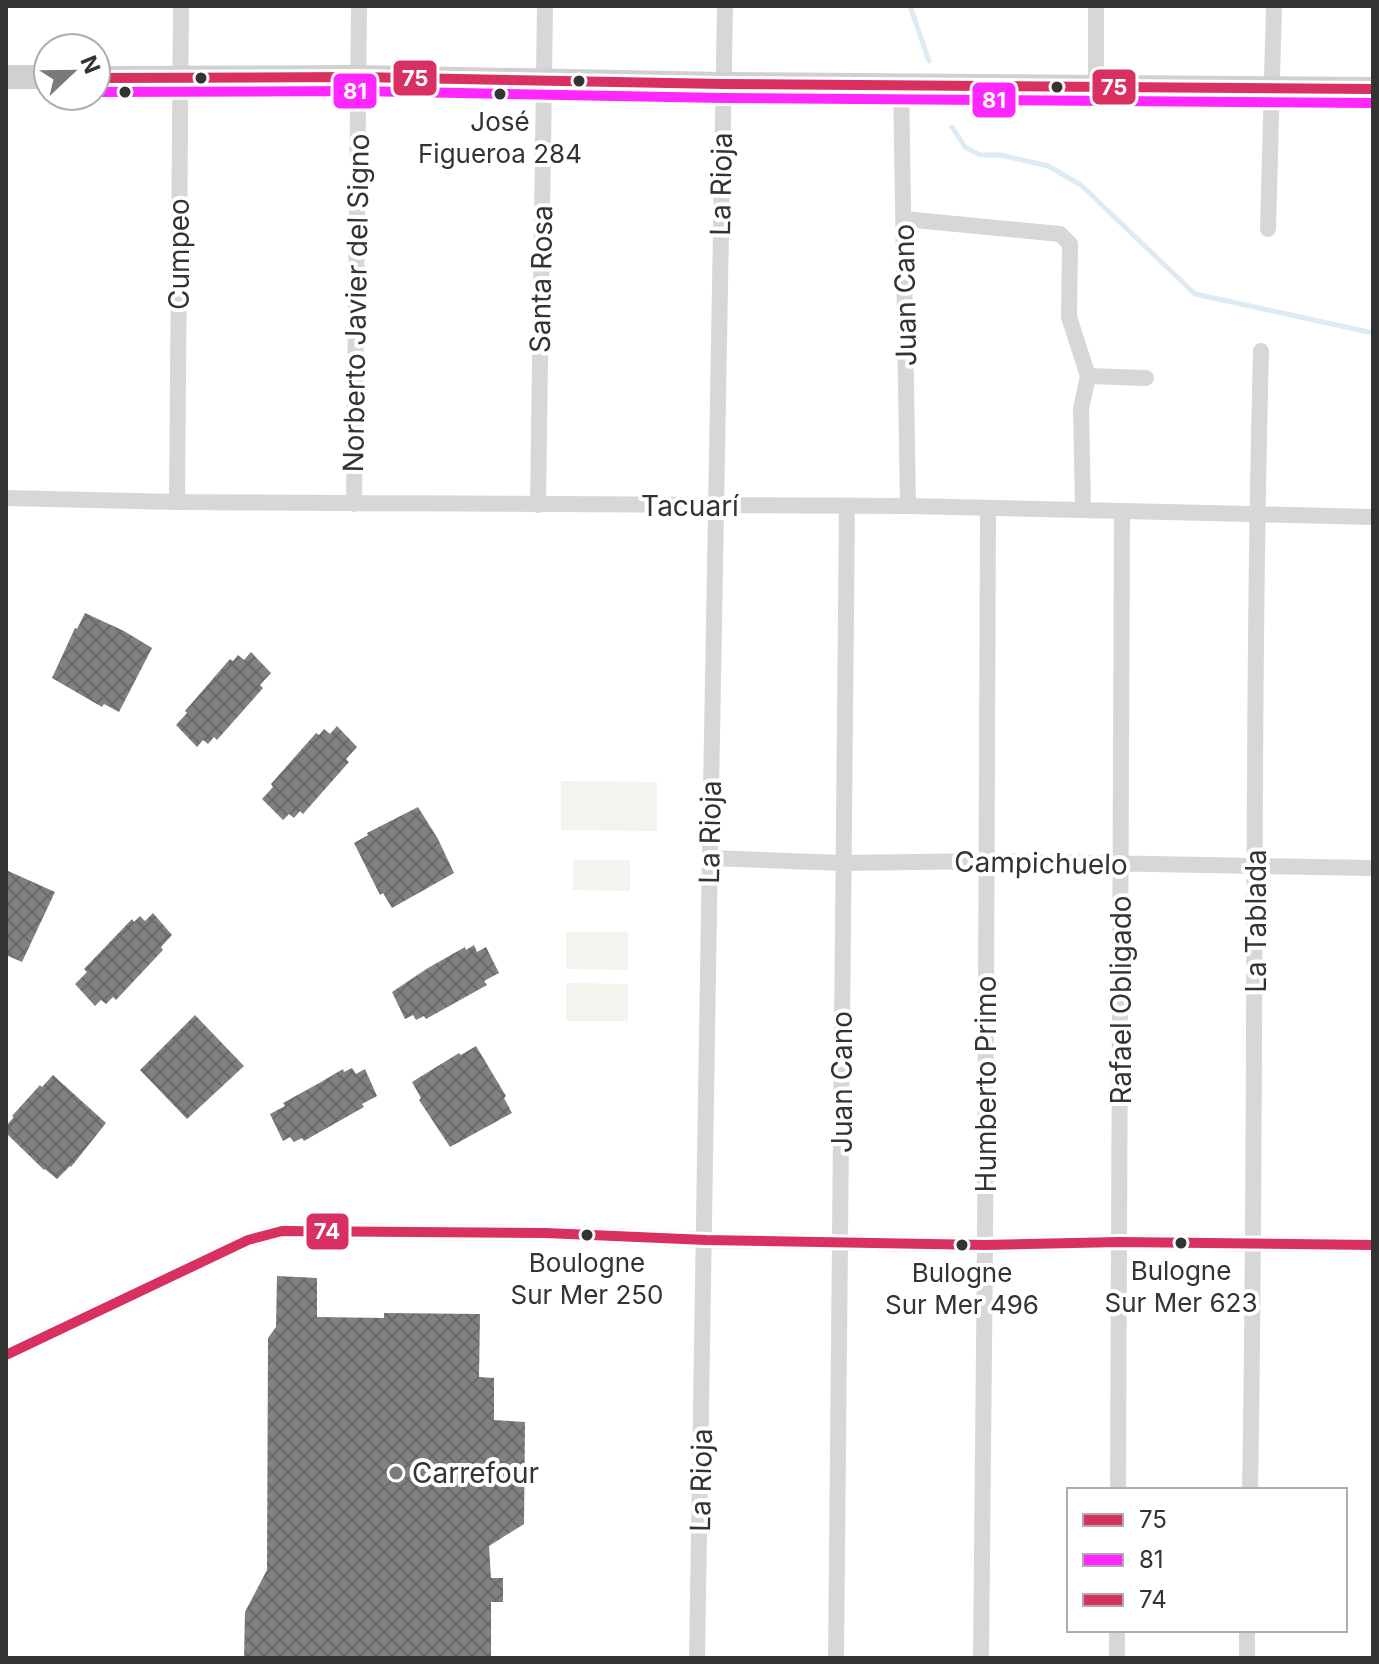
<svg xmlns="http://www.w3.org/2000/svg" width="1379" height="1664" viewBox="0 0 1379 1664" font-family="Inter,sans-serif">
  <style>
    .park { fill: #f1f5ed }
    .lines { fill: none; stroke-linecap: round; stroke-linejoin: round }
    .stream { stroke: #ddebf3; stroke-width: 5 }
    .building { fill: url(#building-cross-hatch) }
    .street { stroke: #d7d7d7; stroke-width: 16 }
    .secondary { stroke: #d0d0d0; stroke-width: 24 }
    .bus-1-casing { stroke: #fff; stroke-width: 16 }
    .bus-2-casing { stroke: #fff; stroke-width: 16 }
    .bus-3-casing { stroke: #fff; stroke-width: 16 }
    .bus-1 { stroke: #d93062; stroke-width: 10 }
    .bus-2 { stroke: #fe27ff; stroke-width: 10 }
    .bus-3 { stroke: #d93062; stroke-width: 10 }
    .bus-dot { fill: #333; stroke: #fff; stroke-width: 3 }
    .poi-dot { fill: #7a7a7a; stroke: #fff; stroke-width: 3 }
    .labels { text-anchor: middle; stroke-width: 8; stroke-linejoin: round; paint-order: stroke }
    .bus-label { font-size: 26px; fill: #333; stroke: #fff }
    .street-label { font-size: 28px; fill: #333; stroke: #fff }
    .poi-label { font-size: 28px; fill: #333; stroke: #fff; text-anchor: start }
    .line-badge { stroke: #fff; stroke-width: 3 }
    .badge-label { font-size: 22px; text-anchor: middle; font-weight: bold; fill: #fff }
  </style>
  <defs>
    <pattern id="building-cross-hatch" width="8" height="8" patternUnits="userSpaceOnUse" patternTransform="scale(2)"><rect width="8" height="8" fill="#818181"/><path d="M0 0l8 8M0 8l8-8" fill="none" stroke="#6a6a6a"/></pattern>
  </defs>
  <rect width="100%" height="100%" fill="#fff"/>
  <path class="park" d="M561,781L657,782V831L561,830Z
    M573,860H630V891L573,890Z
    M566,932H628V970L566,969Z
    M566,983L628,984V1021H566Z"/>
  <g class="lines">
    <path class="stream" d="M910,6L929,61
      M952,127L965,147L980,155H1001L1048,166L1081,185L1195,294L1373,333"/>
  </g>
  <path class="building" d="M85,613L124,631L152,648L119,712L104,704L102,707L52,678L75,628L77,629Z
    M251,652L271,673L260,685L263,688L217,740L214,737L208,744L203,740L197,747L176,725L187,713L185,711L230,659L233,661L238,655L244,660Z
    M337,726L357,747L346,759L349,762L303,814L300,811L294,818L289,814L283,820L262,799L273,787L271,784L316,733L319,735L324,729L330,734Z
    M418,807L438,839L454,873L392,908L383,893L380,895L354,843L368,835L367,833Z
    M6,870L55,892L22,962L6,955Z
    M153,913L172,935L161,947L163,950L116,1000L113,997L106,1004L101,1000L95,1006L75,984L87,972L84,969L132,919L134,922L140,916L145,921Z
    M474,945L477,952L486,947L499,973L484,981L487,985L426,1019L424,1016L416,1020L413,1015L405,1019L392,992L428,968L465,947L466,950Z
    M195,1015L244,1066L187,1119L140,1070Z
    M476,1046L506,1096L504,1098L512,1113L450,1147L419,1100L421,1098L412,1082L459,1053L461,1055Z
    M352,1068L356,1074L365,1069L377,1096L362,1104L364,1107L304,1141L302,1138L294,1142L290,1137L283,1141L270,1114L285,1106L283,1103L321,1082L343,1069L344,1072Z
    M53,1075L106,1123L71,1167L70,1166L57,1179L45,1169L44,1170L6,1133V1126L14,1117L12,1116L40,1085L42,1087Z
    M277,1276L317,1278V1317L384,1318V1313L480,1314L479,1377L494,1378V1420L525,1422L524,1524L489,1546L491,1578H503V1602H491V1658H244L245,1612L267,1570L268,1338L276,1327Z"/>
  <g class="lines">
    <path class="street" d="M901,84L908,506
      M1096,86V6
      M904,219L1060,234L1070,244L1069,317L1088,376L1081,409L1083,509
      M1268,229L1274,6
      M1088,376L1146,378
      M6,498L177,502L908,506L1373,517
      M177,502L181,6
      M354,504L359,6
      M538,505L545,6
      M710,858L843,863L986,861L1373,868
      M6,1355L248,1240L282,1231L546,1233L706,1240L985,1245L1120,1242L1373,1245
      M1118,1490L1122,511
      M1250,1490C1257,1110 1251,731 1261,351
      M697,1658C709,1107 711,557 725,6
      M836,1658L847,507
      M981,1658L985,1245L988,510
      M1117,1658V1630
      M1247,1658V1630"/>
    <path class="secondary" d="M6,77H48
      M96,78L358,77L723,84L1373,89"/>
    <defs>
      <path id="bus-1" d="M96,78L358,77L723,84L1373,89"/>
      <path id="bus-2" d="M96,92L358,91L723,98L1373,103"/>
      <path id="bus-3" d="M6,1355L248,1240L282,1231L546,1233L706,1240L985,1245L1120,1242L1373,1245"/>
    </defs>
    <use href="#bus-1" class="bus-1-casing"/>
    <use href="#bus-2" class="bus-2-casing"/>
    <use href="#bus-3" class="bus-3-casing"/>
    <use href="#bus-1" class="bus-1"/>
    <use href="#bus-2" class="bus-2"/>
    <use href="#bus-3" class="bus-3"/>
  </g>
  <g class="bus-dot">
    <circle cx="201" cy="78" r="7"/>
    <circle cx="579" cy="81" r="7"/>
    <circle cx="1057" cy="87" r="7"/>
    <circle cx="125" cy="92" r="7"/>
    <circle cx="500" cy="94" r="7"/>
    <circle cx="587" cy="1235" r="7"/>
    <circle cx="1181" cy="1243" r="7"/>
    <circle cx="962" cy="1245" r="7"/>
  </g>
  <circle class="poi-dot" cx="396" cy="1473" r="8"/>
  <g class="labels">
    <g class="bus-label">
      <text x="500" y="131">José<tspan x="500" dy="32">Figueroa 284</tspan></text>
      <text x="587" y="1272">Boulogne<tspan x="587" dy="32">Sur Mer 250</tspan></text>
      <text x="1181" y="1280">Bulogne<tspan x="1181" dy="32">Sur Mer 623</tspan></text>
      <text x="962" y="1282">Bulogne<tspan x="962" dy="32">Sur Mer 496</tspan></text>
    </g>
    <g class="street-label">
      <text transform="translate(721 184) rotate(-89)" y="10">La Rioja</text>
      <text transform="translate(179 254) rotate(-90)" y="10">Cumpeo</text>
      <text transform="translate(541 279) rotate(-89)" y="10">Santa Rosa</text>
      <text transform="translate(905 295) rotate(-91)" y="10">Juan Cano</text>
      <text transform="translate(356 303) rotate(-89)" y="10">Norberto Javier del Signo</text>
      <text x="690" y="516">Tacuarí</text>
      <text transform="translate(710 832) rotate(-89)" y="10">La Rioja</text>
      <text transform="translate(1041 863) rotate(1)" y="10">Campichuelo</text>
      <text transform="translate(1256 921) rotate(-90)" y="10">La Tablada</text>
      <text transform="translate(1121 1000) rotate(-90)" y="10">Rafael Obligado</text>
      <text transform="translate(842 1082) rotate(-90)" y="10">Juan Cano</text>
      <text transform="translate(986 1084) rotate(-90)" y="10">Humberto Primo</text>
      <text transform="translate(701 1480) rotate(-89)" y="10">La Rioja</text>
    </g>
    <g class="poi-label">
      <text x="412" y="1483">Carrefour</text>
    </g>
  </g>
  <g class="line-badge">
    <rect x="392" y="59" width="46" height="38" rx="8" fill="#d93062"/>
    <rect x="1091" y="68" width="46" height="38" rx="8" fill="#d93062"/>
    <rect x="332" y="72" width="46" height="38" rx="8" fill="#fe27ff"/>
    <rect x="971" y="81" width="46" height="38" rx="8" fill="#fe27ff"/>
    <rect x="305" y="1212" width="45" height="39" rx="8" fill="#d93062"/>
  </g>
  <g class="badge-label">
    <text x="415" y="86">75</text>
    <text x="1114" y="95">75</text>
    <text x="355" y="99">81</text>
    <text x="994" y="108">81</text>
    <text x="327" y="1239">74</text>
  </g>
  <rect width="1379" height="1664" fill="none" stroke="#333333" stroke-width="16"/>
  <rect x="1067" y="1488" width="280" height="144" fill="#ffffff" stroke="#adadad" stroke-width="2"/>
  <rect x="1083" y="1514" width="40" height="12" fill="#d93062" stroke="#adadad" stroke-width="2"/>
  <text x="1139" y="1528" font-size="24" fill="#333333">75</text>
  <rect x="1083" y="1554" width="40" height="12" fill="#fe27ff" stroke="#adadad" stroke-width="2"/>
  <text x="1139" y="1568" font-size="24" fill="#333333">81</text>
  <rect x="1083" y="1594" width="40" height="12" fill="#d93062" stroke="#adadad" stroke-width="2"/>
  <text x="1139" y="1608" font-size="24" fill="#333333">74</text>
  <g transform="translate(72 72) rotate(68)"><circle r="38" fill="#ffffff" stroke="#adadad" stroke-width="2"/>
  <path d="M0-6L14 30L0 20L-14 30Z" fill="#7a7a7a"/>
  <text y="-12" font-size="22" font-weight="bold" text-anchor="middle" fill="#333333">N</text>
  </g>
</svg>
